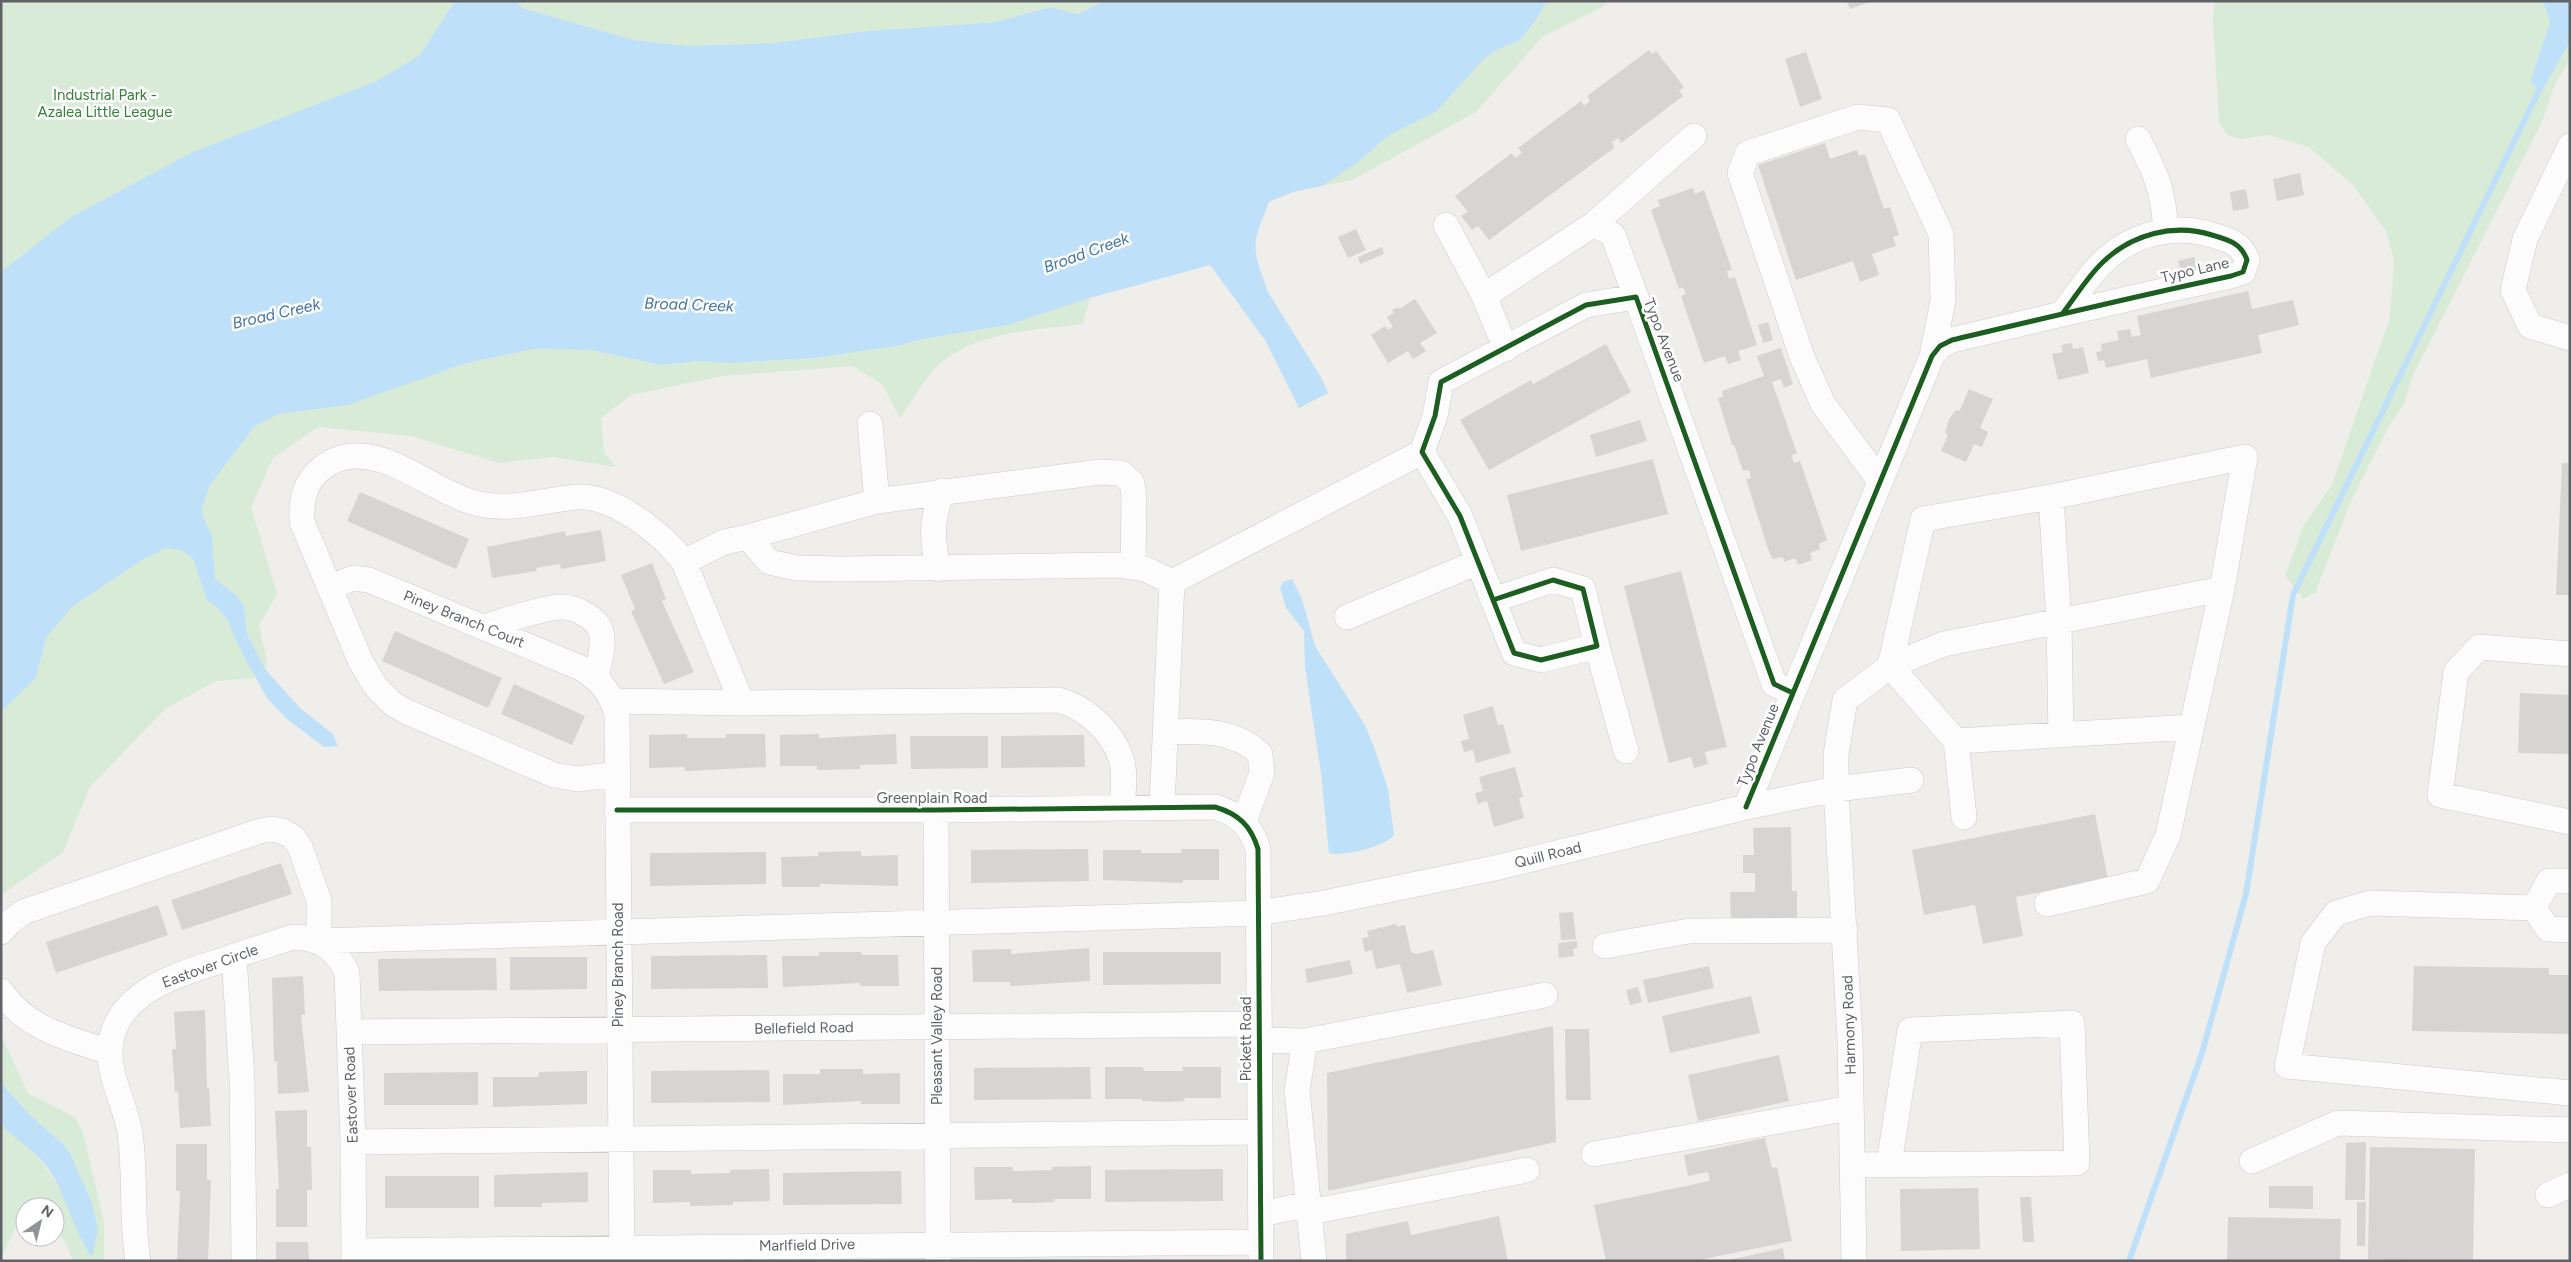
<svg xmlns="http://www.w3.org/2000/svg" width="2571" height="1262" viewBox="0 0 2571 1262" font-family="Figtree,sans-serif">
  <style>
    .green { fill: #d8ebd6 }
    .water { fill: #bfe0f9 }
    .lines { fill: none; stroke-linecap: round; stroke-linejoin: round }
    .stream { stroke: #bfe0f9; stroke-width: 6 }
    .building { fill: #d6d5d3 }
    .minor-casing { stroke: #cbcccc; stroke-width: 26 }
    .minor { stroke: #fdfcfc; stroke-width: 25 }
    .cycleway-casing { stroke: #fff; stroke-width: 8 }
    .cycleway { stroke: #1b5e20; stroke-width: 5 }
    .labels { text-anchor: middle; stroke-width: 5; stroke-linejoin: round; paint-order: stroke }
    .park-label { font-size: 15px; fill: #348238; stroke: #fff }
    .street-label { font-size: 15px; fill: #5f6368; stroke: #fff }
    .water-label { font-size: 16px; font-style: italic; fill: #4174aa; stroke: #fff }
  </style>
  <rect width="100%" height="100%" fill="#efeeea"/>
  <path class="green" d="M1,1H493L450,67L1,306Z
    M516,1H1105L1076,14L1050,7L996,22L868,31L773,43L689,46L634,40L522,8Z
    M1547,1H1609L1604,6L1542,37L1476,112L1352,180L1322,186L1357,163L1388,136L1437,111L1484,59L1495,51L1520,40L1536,20Z
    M2215,1H2543L2550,22L2530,82L2542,91L2568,45L2570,60L2555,84L2541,124L2413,375L2404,403L2389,426L2351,501L2315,593L2303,599L2285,576L2304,525L2332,485L2390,317L2394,260L2386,231L2353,185L2309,147L2269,135L2241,139L2227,135L2219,121L2213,20Z
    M1090,298L1083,324C1031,331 966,331 930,374C919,388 910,404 900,418L883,385L853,366L722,376L631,395L601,418L604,453L616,467L553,457L498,463L412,436L318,427L273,458L251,507L277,594L259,625L267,662L265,669L247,634L244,606L236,595L215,579L212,536L201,511L210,485L255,426L279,414L348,405L467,363L534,349L591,350L660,365L700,361L729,363L817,358L896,346L923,339L1008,325Z
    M167,548L181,550L193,559L207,600L219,609L228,621L256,678L216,681L165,709L90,787L63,852L1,895V712L36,678L46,638L72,607L142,560Z
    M1,1035L28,1093L76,1118L84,1136L104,1222V1261H73L66,1243L55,1228V1207H25V1213L20,1218L1,1258V1124C9,1133 20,1139 28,1147C55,1173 71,1209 83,1245L92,1203L71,1155L63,1144L31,1116L1,1083Z"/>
  <path class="water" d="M455,1H516L522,8L634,40L689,46L773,43L868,31L996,22L1050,7L1077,14L1105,1H1547L1536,20L1520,40L1495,51L1484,59L1437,111L1388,136L1357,163L1322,186L1293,192L1269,202C1265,214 1258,227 1256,239C1253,256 1263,277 1268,292L1322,379L1328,393L1299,408L1265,340L1210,265L1090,298L1008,325L923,339L897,346L816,358L729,363L700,361L660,365L591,350L534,349L467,363L348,405L279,414L255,426L210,485L201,511L212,536L215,579L236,595L244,606L247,634L265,669L301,709L333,734L338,746L324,747L287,719L267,698L239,647L228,621L219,609L207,600L193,559L181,550L167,548L142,560L72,607L46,638L36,678L1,712V272L71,217L193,152L377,81L420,55Z
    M2543,1H2570V47L2568,45L2542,91L2530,82L2550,22Z
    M1292,579L1302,599L1315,646L1365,725L1375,750L1388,789L1394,835C1385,847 1343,857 1329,853L1321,773L1305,667L1304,631L1286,608L1280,588L1283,582Z
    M1,1083L31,1116L63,1144L71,1155L92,1203L98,1230L92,1257C73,1231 66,1193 47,1167C34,1149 15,1140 1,1124Z"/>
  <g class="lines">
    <path class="stream" d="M2129,1261L2202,1053L2246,894L2293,595L2543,82"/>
  </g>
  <path class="building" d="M1843,1H1870V2L1850,9L1847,2L1844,3Z
    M1649,50L1652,54L1656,51L1684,87L1679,91L1683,96L1621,143L1618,138L1612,142L1614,148L1489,240L1478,226L1472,230L1461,216L1468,212L1455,196L1512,153L1515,158L1522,153L1518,148L1581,101L1584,106L1590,101L1587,96Z
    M1806,52L1822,99L1800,107L1785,59Z
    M1825,143L1830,159L1857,150L1859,156L1865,154L1884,209L1890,207L1899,235L1893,237L1896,246L1872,254L1879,275L1860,282L1853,261L1796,280L1758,165Z
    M2300,173L2304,195L2277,201L2273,179Z
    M1693,188L1695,194L1704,190L1732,270L1727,271L1729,279L1735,277L1757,345L1738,351L1741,360L1728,364L1725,356L1704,363L1681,296L1686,294L1683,287L1679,289L1651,210L1660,206L1658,200Z
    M2246,189L2249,208L2233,211L2230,192Z
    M1356,229L1366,250L1348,258L1338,237Z
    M1382,247L1384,254L1360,264L1358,257Z
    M2194,257L2198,271L2182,276L2178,261Z
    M2248,291L2252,309L2293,300L2299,325L2258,335L2262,353L2151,378L2147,359L2106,368L2104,360L2098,361L2096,352L2102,351L2101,344L2119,340L2117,331L2130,329L2132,337L2141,335L2137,316Z
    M1415,299L1437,333L1420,343L1426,351L1413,359L1408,351L1388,363L1371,335L1385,326L1388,330L1393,327L1387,317L1394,313L1392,310L1398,307L1399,309Z
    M1768,322L1773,340L1763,343L1758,325Z
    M2072,343L2073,349L2083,347L2089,373L2058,380L2052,354L2063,352L2061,345Z
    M1606,344L1631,392L1489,470L1460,420L1531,380L1533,384Z
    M1781,348L1793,384L1784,388L1781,379L1772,382L1797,453L1791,456L1794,463L1800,461L1827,540L1819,544L1820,549L1810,553L1812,560L1798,565L1795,558L1784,562L1783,557L1773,559L1768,549L1746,479L1751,478L1749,470L1743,471L1734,445H1732L1718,398L1723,397L1722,391L1764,376L1757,356Z
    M1969,389L1993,399L1980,428L1988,432L1982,447L1974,444L1966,462L1941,451L1948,435L1945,433L1949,419L1955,411L1960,410Z
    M1640,420L1647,441L1596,457L1590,435Z
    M1653,459L1668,514L1521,551L1507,495Z
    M2562,463H2570V595H2556Z
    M360,492L469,539L456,569L347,521Z
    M601,530L606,561L561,569L560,564L536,568L537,571L492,578L487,547L565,531L566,536Z
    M652,563L666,599L662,601L694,672L664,684L631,611L635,609L621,575Z
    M1681,571L1727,747L1705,752L1708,764L1694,768L1691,757L1669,763L1624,586Z
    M395,631L502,678L488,708L382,661Z
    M514,684L585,716L572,745L501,714Z
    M2520,693L2570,695V754L2518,753Z
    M1493,706L1498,725L1503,724L1511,753L1476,763L1473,750L1464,752L1461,741L1469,739L1463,715Z
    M687,734V738H726V734H765L766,767L688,771H685V767L649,768V735Z
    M819,734V738L896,734L897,764L860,765V769L817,770V766H780V735Z
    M1084,735L1085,767L1001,768V736Z
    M910,736H988V768L911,769Z
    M1515,767L1523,797L1519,798L1524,818L1494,827L1487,801L1478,804L1475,793L1483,791L1479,777Z
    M2095,814L2108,879L2016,897L2023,936L1983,944L1975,905L1924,915L1912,850Z
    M1791,827L1792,891H1797V921H1731L1730,892H1755V873H1743V855H1754L1753,828Z
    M1088,849L1089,881L971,883V850Z
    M1181,849H1219V880H1183V883L1103,880V850H1141V853H1181Z
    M861,851V856L898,855V886L826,884H820V887H782L781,857L818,856V852Z
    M766,852V884L650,886V853Z
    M281,863L292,894L182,930L171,900Z
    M158,905L168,935L56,973L46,942Z
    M1573,912L1576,939L1561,940L1559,913Z
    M1396,924L1397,927L1405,925L1411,952L1416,954L1433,950L1442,985L1407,993L1400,964L1376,969L1372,950L1365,952L1362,938L1369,937L1367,931Z
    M1577,941V948L1573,949L1574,956L1559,958L1558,943Z
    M1089,948L1090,981L1010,986V982H973L972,950L1011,949V954Z
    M819,952H861L862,955H898L899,986H860V983L783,987L782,956H819Z
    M1103,952H1221V984L1103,985Z
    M767,955L768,988L651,989V956Z
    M510,957H587V989L510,990Z
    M465,958H496L497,990L379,991L378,959Z
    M1350,960L1353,974L1307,983L1305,969Z
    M1709,966L1714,988L1648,1003L1643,980Z
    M2414,966L2549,968V975H2570V1034L2412,1031Z
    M303,976L305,1014L301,1015L309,1092L278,1094L277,1061L274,1062L272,978Z
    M1638,987L1642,1002L1630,1005L1626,990Z
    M1751,996L1760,1033L1670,1053L1662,1016Z
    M205,1010L207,1085V1088H209L211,1126L180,1128L178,1092H175L172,1049H176L174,1012Z
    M1553,1026L1556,1142L1328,1191L1327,1073Z
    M1565,1029H1589L1591,1100H1566Z
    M1779,1055L1789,1101L1698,1121L1688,1075Z
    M1090,1067L1091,1099L974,1100V1068Z
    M1105,1067H1143L1144,1071H1183L1182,1067H1221V1098H1184L1185,1101L1169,1102L1142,1101V1099H1105Z
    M820,1069H863V1074L900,1073V1104H861V1101L783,1105V1074H820Z
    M769,1070L770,1102L651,1103V1071Z
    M581,1071H587V1104L493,1107V1077H538L539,1072Z
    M478,1072V1105H384V1073Z
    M307,1110V1147H311L312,1190H307V1227H276V1189H279L275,1111Z
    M1765,1138L1772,1168L1777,1167L1792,1241L1694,1261H1606L1594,1205L1710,1181L1708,1172L1688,1176L1684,1155Z
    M2366,1142L2365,1200H2345L2346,1143Z
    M176,1144H207V1180H211L208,1261H177L180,1195V1191H176Z
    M2370,1147L2475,1149L2473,1261L2368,1259Z
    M1091,1166V1199H1054L1055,1202L1032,1203H1012V1199L975,1200L974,1167H1013V1171H1019L1052,1170V1167Z
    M769,1169L770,1201L733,1202V1205L690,1206V1202L653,1203V1170H691V1174L730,1173V1170Z
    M1223,1169V1201L1105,1202V1170Z
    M901,1171L902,1204L783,1205V1173Z
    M588,1172V1202L542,1203V1207H494V1175Z
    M385,1176H479V1208H385Z
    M2269,1186H2313V1209L2269,1208Z
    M1978,1188L1980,1249L1901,1251L1900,1189Z
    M2020,1197H2031L2034,1242H2023Z
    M2357,1202H2366L2365,1246H2357Z
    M1499,1216L1508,1261H1346V1234L1408,1221L1411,1235Z
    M2228,1217L2341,1219L2340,1261H2227Z
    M276,1242H308L309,1261H276Z
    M1783,1248L1785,1261H1729V1260Z"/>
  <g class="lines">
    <defs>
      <path id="minor" d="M2138,139C2157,176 2163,189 2166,231
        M2570,146L2525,239L2513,290L2530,326L2570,338
        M1594,224L1694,136
        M1446,225L1484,296
        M1506,349L1484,296L1594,224L1613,235L1636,297
        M870,424L877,501
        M1880,481L1823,404L1802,357L1740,173L1748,153L1858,117L1888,120L1941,234L1943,301L1932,356
        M2051,497L2059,622L2061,735
        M748,537L877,501L1100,472L1121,473L1132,483L1134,497L1133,567
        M684,562L724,542L748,537L769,562L797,568L842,569L1117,565L1145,569L1172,582
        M938,569C932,538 931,522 942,491
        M329,587L354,578L369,580L581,668C601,680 611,693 617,715L622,1261
        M1493,600L1553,580L1583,589L1597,646L1541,660L1514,653L1460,516L1422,452L1435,416L1441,382L1586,305L1636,297L1774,684L1793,693
        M1347,617L1478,562
        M483,627C505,621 537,609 559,607C575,606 602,619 602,638C603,651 599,665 596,677
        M1597,646L1626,751
        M2570,654L2479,647L2456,672L2440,795L2570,822
        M613,701L742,703
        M1165,732C1200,731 1234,729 1260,754L1262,773L1244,821
        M1956,741L2191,727
        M617,774L578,779L554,775L407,712L393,704L375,686L360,660L302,522C301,501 304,482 322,468C370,431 426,489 472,502C507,513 542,500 577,497C615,495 662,534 684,562L742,703L1058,700C1084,706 1112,731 1121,758C1126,773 1123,792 1122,808
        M1162,807L1172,582L1422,452
        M1746,807L1932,356L1940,346L1952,340C2045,318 2137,296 2231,276L2243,272L2247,260C2241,243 2229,240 2212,235C2174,223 2132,234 2103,262C2088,276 2076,296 2063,313
        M617,810H936L1215,807C1239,814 1251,826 1258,849L1261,1261
        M936,810L938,1261
        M1964,817L1956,741L1890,666L1923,519L2051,497L2245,457L2222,589
        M2570,881H2549L2534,908L2370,903L2336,913L2313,943L2287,1066L2570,1093
        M2534,908L2548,929L2570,930
        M1,932L10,922L23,912L260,831L272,829L282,831L293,837L300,847L319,901V941
        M319,941L1258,913L1324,903L1495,868L1746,807L1836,789L1911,780
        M1605,946L1689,931L1845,930
        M234,956L242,1080L244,1261
        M1,991C26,1029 69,1039 110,1052
        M349,1032L1258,1024
        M1259,1040L1305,1041L1545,995
        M1305,1041L1297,1090L1314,1261
        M353,1142L1259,1132
        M1594,1154L1851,1108
        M2252,1161L2338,1123L2570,1130
        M1852,1165L2077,1163L2072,1023L1910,1030L1889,1164
        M2548,1195L2570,1185
        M1310,1212L1527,1170
        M1261,1214L1309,1204
        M354,1251L1261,1242
        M138,1261C131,1219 136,1175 130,1133C126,1107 109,1077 110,1052C111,995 173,976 217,962C243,953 268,945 293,937C320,938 336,948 347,973L353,1142L354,1261
        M1854,1261L1850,1040L1836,789V754L1845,700L1890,666L1944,644L2222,589L2168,835L2147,881L2047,904"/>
    </defs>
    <use href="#minor" class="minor-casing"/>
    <use href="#minor" class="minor"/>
    <defs>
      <path id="cycleway" d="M1493,600L1553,580L1583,589L1597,646L1541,660L1514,653L1460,516L1422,452L1435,416L1441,382L1586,305L1636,297L1774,684L1793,693
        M1746,807L1932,356L1940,346L1952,340C2045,318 2137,296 2231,276L2243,272L2247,260C2241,243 2229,240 2212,235C2174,223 2132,234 2103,262C2088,276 2076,296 2063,313
        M617,810H936L1215,807C1239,814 1251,826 1258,849L1261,1261"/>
    </defs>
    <use href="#cycleway" class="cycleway-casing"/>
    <use href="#cycleway" class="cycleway"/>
  </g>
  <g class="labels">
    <g class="park-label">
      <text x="105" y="100">Industrial Park -<tspan x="105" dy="17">Azalea Little League</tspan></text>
    </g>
    <g class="street-label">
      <text transform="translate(2195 270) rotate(-13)" y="5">Typo Lane</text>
      <text transform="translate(1664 340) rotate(69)" y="5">Typo Avenue</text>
      <text transform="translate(464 619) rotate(22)" y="5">Piney Branch Court</text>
      <text transform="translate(1758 745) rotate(-68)" y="5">Typo Avenue</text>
      <text x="932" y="803">Greenplain Road</text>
      <text transform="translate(1548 855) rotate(-14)" y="5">Quill Road</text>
      <text transform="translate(618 965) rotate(-90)" y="5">Piney Branch Road</text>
      <text transform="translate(210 966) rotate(-20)" y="5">Eastover Circle</text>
      <text transform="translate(1849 1025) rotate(-92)" y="5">Harmony Road</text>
      <text transform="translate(804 1028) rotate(-1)" y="5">Bellefield Road</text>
      <text transform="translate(937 1036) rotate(-90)" y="5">Pleasant Valley Road</text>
      <text transform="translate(1246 1039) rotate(-90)" y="5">Pickett Road</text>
      <text transform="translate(351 1095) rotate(-92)" y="5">Eastover Road</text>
      <text transform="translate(807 1245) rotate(-1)" y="5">Marlfield Drive</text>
    </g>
    <g class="water-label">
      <text transform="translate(1086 252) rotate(-20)" y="6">Broad Creek</text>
      <text transform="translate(689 304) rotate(2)" y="6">Broad Creek</text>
      <text transform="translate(276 313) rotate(-13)" y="6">Broad Creek</text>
    </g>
  </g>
  <rect width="2571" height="1262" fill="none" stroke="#5f6368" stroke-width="5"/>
  <g transform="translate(40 1222) rotate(35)"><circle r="24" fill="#ffffff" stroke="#bfc1c3"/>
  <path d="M0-4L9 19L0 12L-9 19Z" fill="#919496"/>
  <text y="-8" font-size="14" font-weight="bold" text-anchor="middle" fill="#5f6368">N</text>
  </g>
</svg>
